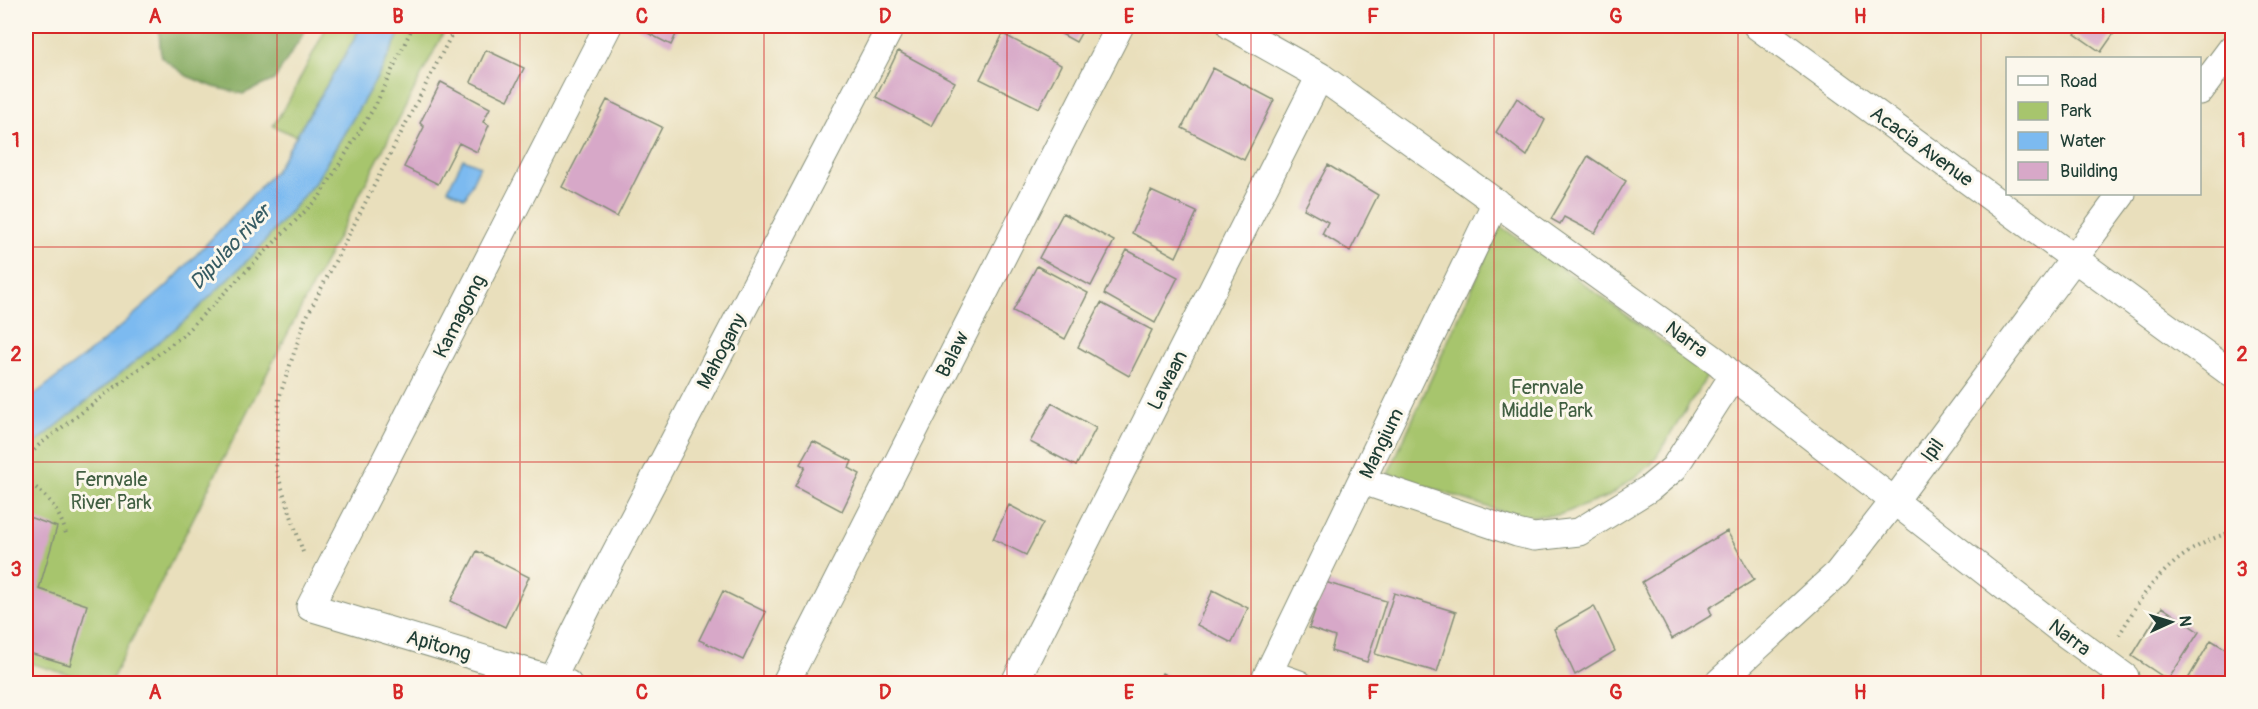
<svg xmlns="http://www.w3.org/2000/svg" width="2258" height="709" viewBox="0 0 2258 709" font-family="Pangolin,sans-serif">
  <style>
    .green { fill: #a7c56d; stroke: #638150; stroke-width: 1.5 }
    .forest { fill: #85aa60; stroke: #52744a; stroke-width: 1.5 }
    .water { fill: #7cbaf0; stroke: #4e7c92; stroke-width: 1.5 }
    .building { fill: #d7a8c8 }
    .lines { fill: none; stroke-linecap: round; stroke-linejoin: round }
    .street-casing { stroke: #848e78; stroke-width: 29 }
    .path { stroke: #848e78; stroke-width: 4; stroke-dasharray: 1.5 4.5; stroke-linecap: butt }
    .street { stroke: #fff; stroke-width: 27 }
    .grid { fill: none; stroke: #d62828; stroke-width: 1.5; stroke-opacity: 0.55 }
    .labels { text-anchor: middle; stroke-width: 6; stroke-linejoin: round; paint-order: stroke }
    .street-label { font-size: 20px; fill: #1f3d34; stroke: #fbf7ec }
    .park-label { font-size: 20px; fill: #415f42; stroke: #fbf7ec }
    .water-label { font-size: 21px; font-style: italic; fill: #365c63; stroke: #fbf7ec }
    .neatline { fill: none; stroke: #d62828; stroke-width: 2 }
    .grid-label { font-size: 20px; text-anchor: middle; font-weight: bold; fill: #d62828 }
  </style>
  <rect width="100%" height="100%" fill="#fbf7ec"/>
  <filter id="ink" filterUnits="userSpaceOnUse"><feTurbulence type="fractalNoise" baseFrequency=".0167" numOctaves="2"/><feDisplacementMap in="SourceGraphic" scale="12" xChannelSelector="R" yChannelSelector="G"/><feConvolveMatrix kernelMatrix="1 2 1 2 8 2 1 2 1" color-interpolation-filters="sRGB"/></filter>
  <filter id="wash" filterUnits="userSpaceOnUse"><feTurbulence type="fractalNoise" baseFrequency=".008" numOctaves="4" result="noise"/><feDisplacementMap in="SourceGraphic" scale="24" xChannelSelector="R" yChannelSelector="G"/><feGaussianBlur stdDeviation="1.35" result="paint"/><feColorMatrix in="noise" values="0 0 0 0 0 0 0 0 0 0 0 0 0 0 0 0 0 1.4 0 .05"/><feComposite in="paint" operator="in"/></filter>
  <g filter="url(#wash)">
    <rect width="100%" height="100%" fill="#e9dfbc"/>
    <path class="green" d="M327,26H361L354,40L296,136L273,126L288,102Z
      M403,26H447L247,412L110,683H97L26,662V451L188,318L255,253L316,181L381,71Z
      M1500,226L1580,281L1708,375L1651,465L1609,496L1559,515L1518,517L1388,474Z"/>
    <path class="forest" d="M162,26H306L301,38L274,80L243,94L214,87L187,76L161,57L159,31Z"/>
    <path class="water" d="M361,26H403L381,71L316,181L255,253L188,318L26,451V401L99,345L167,286L276,170L354,40Z
      M463,159L480,166L465,198L448,189Z"/>
    <g id="blocks">
      <path class="building" d="M637,26H680L671,45L636,27Z
        M1047,26H1085L1076,42Z
        M2082,26H2113L2117,29L2101,52L2075,34Z
        M1003,34L1061,65L1039,108L980,79Z
        M486,50L524,68L508,100L471,82Z
        M898,51L955,82L931,126L876,97Z
        M1213,68L1274,100L1244,160L1182,128Z
        M441,82L490,108L483,122L489,125L477,152L459,143L438,184L404,167L424,127L420,123Z
        M1517,98L1545,120L1527,156L1496,132Z
        M607,100L662,127L617,217L562,187Z
        M1588,156L1626,181L1595,233L1564,217L1560,224L1551,219Z
        M1328,165L1378,195L1350,251L1322,234L1328,222L1304,209Z
        M1151,191L1197,212L1176,257L1132,233Z
        M1063,213L1114,241L1091,286L1039,258Z
        M1127,250L1178,277L1155,323L1104,294Z
        M1037,266L1088,293L1065,339L1013,311Z
        M1101,303L1152,330L1129,376L1078,347Z
        M1052,403L1096,428L1076,466L1030,442Z
        M813,441L852,461L849,468L860,474L842,511L795,486L805,467L800,464Z
        M1009,505L1043,523L1026,555L993,539Z
        M26,516L57,527L39,589L87,605L70,665L26,652Z
        M1727,531L1754,580L1709,608L1712,615L1672,639L1642,582Z
        M477,551L529,577L505,627L451,601Z
        M1325,582L1386,601L1367,662L1331,651L1335,637L1309,628Z
        M1213,590L1248,608L1232,643L1197,625Z
        M723,591L766,612L743,660L699,640Z
        M1394,593L1456,612L1437,672L1375,654Z
        M1594,606L1615,651L1575,675L1554,629Z
        M2162,607L2199,632L2168,680L2132,656Z
        M2211,640L2232,653V684H2185Z
        M1162,673L1182,684H1157Z"/>
    </g>
  </g>
  <g filter="url(#ink)">
    <use href="#blocks" fill-opacity="0" stroke="#848e78" stroke-width="1.5"/>
    <g class="lines">
      <defs>
        <path id="street" d="M1231,26L1320,76L1718,362L1733,376L2063,632L2125,677L2117,684
          M1757,26L2232,374
          M2200,91L2232,48
          M1363,481L1517,533L1534,537L1579,532L1650,488L1674,468L1733,376
          M1268,673L1299,684
          M552,678L596,590L891,26
          M568,684L310,607L608,26
          M785,684L1120,26
          M1014,684L1320,76
          M1263,684L1496,202
          M1717,684L1837,574L1895,500L2122,194"/>
      </defs>
      <use href="#street" class="street-casing"/>
      <path class="path" d="M26,459L39,445L182,336L320,196L375,106L413,26
        M26,481C49,495 60,512 67,537
        M303,552L276,470L279,398L305,320L456,26
        M2119,635C2128,621 2136,605 2146,592C2167,564 2199,541 2232,532"/>
      <use href="#street" class="street"/>
    </g>
  </g>
  <path class="grid" d="M277,26V684M520,26V684M764,26V684M1007,26V684M1251,26V684M1494,26V684M1738,26V684M1981,26V684M26,247H2232M26,462H2232"/>
  <g class="labels">
    <g class="street-label">
      <text transform="translate(1922 146) rotate(36)" y="7">Acacia Avenue</text>
      <text transform="translate(459 316) rotate(-63)" y="7">Kamagong</text>
      <text transform="translate(1687 339) rotate(36)" y="7">Narra</text>
      <text transform="translate(721 351) rotate(-62)" y="7">Mahogany</text>
      <text transform="translate(952 354) rotate(-63)" y="7">Balaw</text>
      <text transform="translate(1167 380) rotate(-63)" y="7">Lawaan</text>
      <text transform="translate(1381 443) rotate(-64)" y="7">Mangium</text>
      <text transform="translate(1932 450) rotate(-54)" y="7">Ipil</text>
      <text transform="translate(2070 637) rotate(37)" y="7">Narra</text>
      <text transform="translate(439 645) rotate(16)" y="7">Apitong</text>
    </g>
    <g class="park-label">
      <text x="1547" y="394">Fernvale<tspan x="1547" dy="23">Middle Park</tspan></text>
      <text x="111" y="486">Fernvale<tspan x="111" dy="23">River Park</tspan></text>
    </g>
    <g class="water-label">
      <text transform="translate(230 247) rotate(-47)" y="7">Dipulao river</text>
    </g>
  </g>
  <rect width="2258" height="709" fill="none" stroke="#fbf7ec" stroke-width="66"/>
  <rect x="2006" y="57" width="195" height="138" fill="#fbf7ec" stroke="#a3ada2" stroke-width="1.5"/>
  <rect x="2018" y="76" width="30" height="9" fill="#ffffff" stroke="#a3ada2" stroke-width="1.5"/>
  <text x="2060" y="87" font-size="18" fill="#1f3d34">Road</text>
  <rect x="2018" y="102" width="30" height="18" fill="#a7c56d" stroke="#a3ada2" stroke-width="1.5"/>
  <text x="2060" y="117" font-size="18" fill="#1f3d34">Park</text>
  <rect x="2018" y="132" width="30" height="18" fill="#7cbaf0" stroke="#a3ada2" stroke-width="1.5"/>
  <text x="2060" y="147" font-size="18" fill="#1f3d34">Water</text>
  <rect x="2018" y="162" width="30" height="18" fill="#d7a8c8" stroke="#a3ada2" stroke-width="1.5"/>
  <text x="2060" y="177" font-size="18" fill="#1f3d34">Building</text>
  <g transform="translate(2171 622) rotate(86)" stroke="#fbf7ec" stroke-width="4.5" paint-order="stroke">
  <path d="M0-4.5L10 22L0 15L-10 22Z" fill="#1f3d34"/>
  <text y="-9" font-size="16" font-weight="bold" text-anchor="middle" fill="#1f3d34">N</text>
  </g>
  <rect x="33" y="33" width="2192" height="643" class="neatline"/>
  <g class="grid-label">
    <text x="155" y="23">A</text>
    <text x="398" y="23">B</text>
    <text x="642" y="23">C</text>
    <text x="885" y="23">D</text>
    <text x="1129" y="23">E</text>
    <text x="1373" y="23">F</text>
    <text x="1616" y="23">G</text>
    <text x="1860" y="23">H</text>
    <text x="2103" y="23">I</text>
    <text x="16" y="147">1</text>
    <text x="2242" y="147">1</text>
    <text x="16" y="361">2</text>
    <text x="2242" y="361">2</text>
    <text x="16" y="576">3</text>
    <text x="2242" y="576">3</text>
    <text x="155" y="699">A</text>
    <text x="398" y="699">B</text>
    <text x="642" y="699">C</text>
    <text x="885" y="699">D</text>
    <text x="1129" y="699">E</text>
    <text x="1373" y="699">F</text>
    <text x="1616" y="699">G</text>
    <text x="1860" y="699">H</text>
    <text x="2103" y="699">I</text>
  </g>
</svg>
